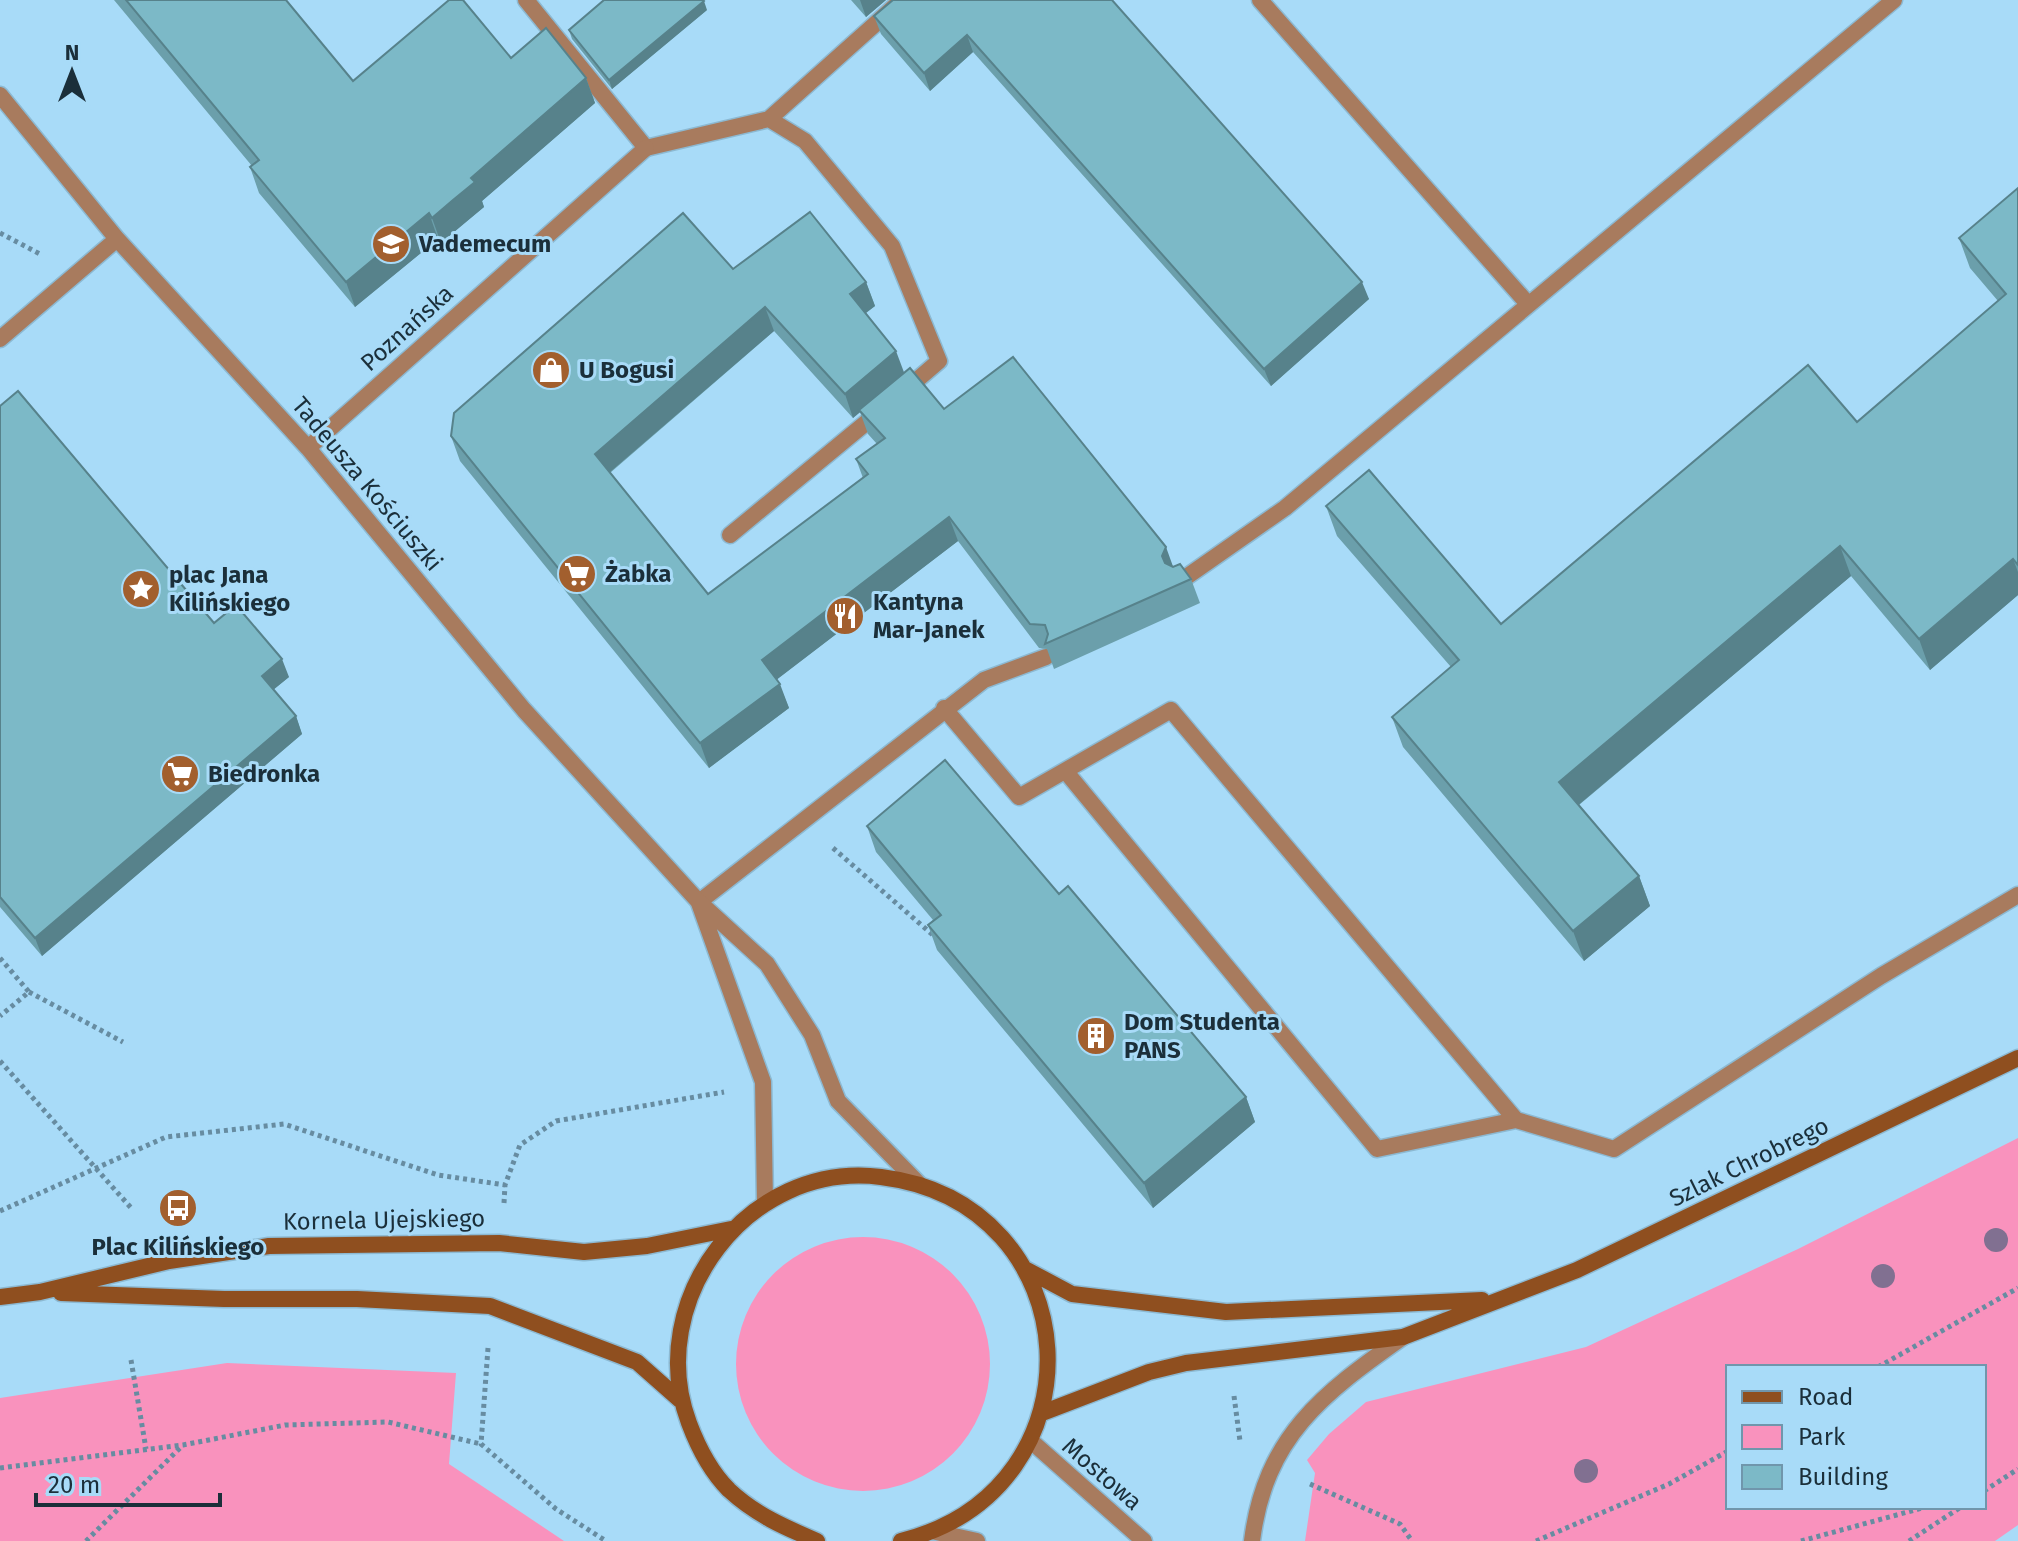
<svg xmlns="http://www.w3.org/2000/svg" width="2018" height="1541" viewBox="0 0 2018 1541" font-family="'Fira Sans',sans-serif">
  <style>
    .green { fill: #f992bd; fill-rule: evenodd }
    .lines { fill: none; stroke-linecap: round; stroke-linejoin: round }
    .service-casing { stroke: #8cb9d2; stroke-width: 19 }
    .minor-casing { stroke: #8cb9d2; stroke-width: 19 }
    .tertiary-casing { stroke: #8cb9d2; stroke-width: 19 }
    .secondary-casing { stroke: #8cb9d2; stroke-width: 19 }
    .path { stroke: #678ca1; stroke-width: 5; stroke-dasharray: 4 4; stroke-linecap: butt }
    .service { stroke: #a87b5e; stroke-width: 16 }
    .minor { stroke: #a87b5e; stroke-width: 16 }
    .tertiary { stroke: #a87b5e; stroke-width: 16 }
    .secondary { stroke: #8f4f1f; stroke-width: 16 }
    .tree { fill: #817091 }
    .wall { fill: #6b9fab; fill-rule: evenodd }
    .shaded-wall { fill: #57828b }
    .building { fill: #7cb9c7; stroke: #57828b; stroke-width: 2 }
    .labels { text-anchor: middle; stroke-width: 6; stroke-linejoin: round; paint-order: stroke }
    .poi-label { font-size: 24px; font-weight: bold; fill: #1b2f3a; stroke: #a8dbf8; text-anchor: start }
    .street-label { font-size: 24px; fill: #1b2f3a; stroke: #a8dbf8 }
  </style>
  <rect width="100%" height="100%" fill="#a8dbf8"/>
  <path class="green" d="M2018,1138V1525L1995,1541H1305L1315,1473L1307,1460L1329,1434L1366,1402L1586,1347L1798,1249ZM1984,1367V1507H1728V1367Z
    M736 1364a127 127 0 1 1 254 0a127 127 0 1 1-254 0Z
    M227,1363L456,1373L449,1464L564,1541H0V1398Z"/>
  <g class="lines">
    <defs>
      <path id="service" d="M526,0L646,148L769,119L902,0
        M1260,0L1528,304
        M769,119L805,141L892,246L939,361L903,392
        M730,535L879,412
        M1182,580L1285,508L1894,0
        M944,708L1019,797L1171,710L1516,1120L1614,1149L1881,976L2018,895
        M1067,773L1377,1149L1516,1120
        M699,902L984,680L1046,657"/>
      <path id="minor" d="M0,95L117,239L308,448L524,710L699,902L767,964L812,1035L838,1101L919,1184
        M0,339L117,239
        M308,448L646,148
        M699,903L763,1082L765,1203"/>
      <path id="tertiary" d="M1031,1441L1144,1541
        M936,1532L977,1541
        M1252,1541C1265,1437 1322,1394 1403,1337"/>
      <path id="secondary" d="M1025,1269L1072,1294L1226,1312L1482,1300
        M61,1293L224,1299H357L490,1306L637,1362L680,1400
        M0,1297L40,1292L169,1261L269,1246L499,1243L584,1252L647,1246L731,1229
        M1042,1413L1149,1372L1186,1363L1403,1337L1577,1270L2018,1058
        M817,1541C784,1527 756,1515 729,1490C711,1472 698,1447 689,1423C643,1301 748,1160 881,1177C1091,1203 1108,1489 901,1541"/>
    </defs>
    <use href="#service" class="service-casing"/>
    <use href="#minor" class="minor-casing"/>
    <use href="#tertiary" class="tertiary-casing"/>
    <use href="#secondary" class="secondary-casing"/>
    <path class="path" d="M0,233L40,254
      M833,848L934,936
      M0,958L29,992L0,1016
      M29,992L123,1042
      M0,1061L133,1210
      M504,1203L505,1185L520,1145L556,1121L724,1092
      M0,1211L166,1137L284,1124L438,1175L505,1185
      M488,1348L481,1444L556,1509L606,1541
      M131,1360L146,1449
      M1878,1367L2018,1288
      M1234,1396L1240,1441
      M0,1468L183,1445L285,1425L388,1422L481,1444
      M1310,1484L1400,1524L1412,1541
      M1984,1491L2018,1469
      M86,1541L182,1446
      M1536,1541L1669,1484L1728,1451
      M1801,1541L1926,1507
      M1909,1541L1961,1507"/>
    <use href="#service" class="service"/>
    <use href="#minor" class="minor"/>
    <use href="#tertiary" class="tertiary"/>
    <use href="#secondary" class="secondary"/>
  </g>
  <g class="tree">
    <circle cx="1996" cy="1240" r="12"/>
    <circle cx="1883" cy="1276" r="12"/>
    <circle cx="1586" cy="1471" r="12"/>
  </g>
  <path class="wall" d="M114,0H286L353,81L511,58L586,78L595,103L482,201L484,207L462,225L441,243L438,239L355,307L259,193L250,167L252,166Z
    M851,0H886L866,17Z
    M1112,0L1369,299L1271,386L973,52L930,91L881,34L874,16Z
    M707,10L612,89L572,39L569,30Z
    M2018,188V595L1930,670L1851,576L1579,805L1639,876L1650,906L1584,961L1403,747L1392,717L1451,667L1337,536L1326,506L1501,624L1857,422L1998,301L1970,268L1959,238Z
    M733,269L866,282L875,306L866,313L904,373L944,409L1191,579L1200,603L1054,669L1047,649L1039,648L958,541L777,679L789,708L709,768L460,461L451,436ZM774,331L853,418L860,412L868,434L877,444L856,459L863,478L708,594L610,473Z
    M0,406L214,623L289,677L273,690L296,716L302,734L42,956L0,907Z
    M867,826L1059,894L1246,1097L1255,1122L1153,1208L937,950L928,925L933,920L876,852Z"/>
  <path class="shaded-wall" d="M860,0H886L866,17Z
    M704,1L707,10L612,89L609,80Z
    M967,35L973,52L930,91L924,73Z
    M586,78L595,103L482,201L484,207L441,243L432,218L471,178Z
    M429,213L438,239L355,307L346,282Z
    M866,282L875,306L859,318L850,294Z
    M1362,282L1369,299L1271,386L1264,369Z
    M765,307L774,331L603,478L595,454Z
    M896,351L905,375L853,418L845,394Z
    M949,517L958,541L771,684L762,660Z
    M1840,546L1851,576L1570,812L1559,782Z
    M1166,547L1175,572L1171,580L1162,556Z
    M2013,559L2018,572V595L1930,670L1919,639Z
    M282,659L289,677L268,694L262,676Z
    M780,684L789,708L709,768L700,743Z
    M296,716L302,734L42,956L35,938Z
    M1639,876L1650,906L1584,961L1573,931Z
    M1246,1097L1255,1122L1153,1208L1144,1183Z"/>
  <path class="building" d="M126,0H286L353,81L449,0H463L511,58L546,28L586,78L471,178L475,182L453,200L432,218L429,213L346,282L250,167L259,160Z
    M604,0H703L704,1L609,80L569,30Z
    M893,0H1112L1362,282L1264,369L967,35L924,73L874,16Z
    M2018,188V565L2013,559L1919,639L1840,546L1559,782L1639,876L1573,931L1392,717L1459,660L1326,506L1369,470L1501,624L1808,365L1857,422L2006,294L1959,238Z
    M810,212L866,282L850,294L896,351L845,394L765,307L595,454L708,594L868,474L856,459L885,438L859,410L910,368L944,409L1013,357L1166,547L1162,556L1165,563L1173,567L1180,564L1191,579L1045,644L1048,634L1045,625L1030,624L949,517L762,660L780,684L700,743L451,436L454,413L683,213L733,269Z
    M18,391L214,623L236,605L282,659L262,676L296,716L35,938L0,897V406Z
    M945,760L1059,894L1068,886L1246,1097L1144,1183L928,925L941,915L867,826Z"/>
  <defs>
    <symbol id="university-disc" viewBox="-11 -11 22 22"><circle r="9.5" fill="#a25f2e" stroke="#a8dbf8"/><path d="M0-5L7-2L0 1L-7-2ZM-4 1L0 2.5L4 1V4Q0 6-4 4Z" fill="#fff"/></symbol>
    <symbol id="shop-disc" viewBox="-11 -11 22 22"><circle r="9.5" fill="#a25f2e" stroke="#a8dbf8"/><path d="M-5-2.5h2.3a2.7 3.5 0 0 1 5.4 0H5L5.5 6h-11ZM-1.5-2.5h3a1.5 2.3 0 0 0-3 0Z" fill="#fff"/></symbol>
    <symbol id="supermarket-disc" viewBox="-11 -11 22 22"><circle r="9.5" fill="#a25f2e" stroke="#a8dbf8"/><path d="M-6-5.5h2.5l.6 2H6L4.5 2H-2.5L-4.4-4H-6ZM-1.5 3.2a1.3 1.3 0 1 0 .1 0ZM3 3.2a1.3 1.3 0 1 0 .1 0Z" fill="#fff"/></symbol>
    <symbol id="sight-disc" viewBox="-11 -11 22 22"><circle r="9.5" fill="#a25f2e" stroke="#a8dbf8"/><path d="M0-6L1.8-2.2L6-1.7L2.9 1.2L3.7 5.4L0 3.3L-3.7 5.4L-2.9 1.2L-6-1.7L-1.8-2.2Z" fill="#fff"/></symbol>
    <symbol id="restaurant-disc" viewBox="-11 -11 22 22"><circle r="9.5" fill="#a25f2e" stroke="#a8dbf8"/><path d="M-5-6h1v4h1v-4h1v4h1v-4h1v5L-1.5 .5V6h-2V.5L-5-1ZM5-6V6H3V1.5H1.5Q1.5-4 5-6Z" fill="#fff"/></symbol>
    <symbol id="building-disc" viewBox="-11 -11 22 22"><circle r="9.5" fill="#a25f2e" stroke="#a8dbf8"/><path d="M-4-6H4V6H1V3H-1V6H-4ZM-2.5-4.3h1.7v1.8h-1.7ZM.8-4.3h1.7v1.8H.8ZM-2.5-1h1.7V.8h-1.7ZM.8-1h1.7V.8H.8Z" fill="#fff"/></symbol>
    <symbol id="bus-disc" viewBox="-11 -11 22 22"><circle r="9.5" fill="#a25f2e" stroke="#a8dbf8"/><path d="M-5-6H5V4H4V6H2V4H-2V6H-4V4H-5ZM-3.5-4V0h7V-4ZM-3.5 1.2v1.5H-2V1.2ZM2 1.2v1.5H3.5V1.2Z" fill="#fff"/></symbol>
  </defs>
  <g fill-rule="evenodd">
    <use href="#university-disc" x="369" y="222" width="44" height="44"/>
    <use href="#shop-disc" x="529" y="348" width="44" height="44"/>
    <use href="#supermarket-disc" x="555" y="552" width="44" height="44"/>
    <use href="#sight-disc" x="119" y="567" width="44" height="44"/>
    <use href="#restaurant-disc" x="823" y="594" width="44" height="44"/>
    <use href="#supermarket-disc" x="158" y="752" width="44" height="44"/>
    <use href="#building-disc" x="1074" y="1014" width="44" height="44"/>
    <use href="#bus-disc" x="156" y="1186" width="44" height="44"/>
  </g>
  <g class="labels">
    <g class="poi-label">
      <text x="419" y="252">Vademecum</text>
      <text x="579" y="378">U Bogusi</text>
      <text x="605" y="582">Żabka</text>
      <text x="169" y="583">plac Jana<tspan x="169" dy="28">Kilińskiego</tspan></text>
      <text x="873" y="610">Kantyna<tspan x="873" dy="28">Mar-Janek</tspan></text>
      <text x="208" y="782">Biedronka</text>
      <text x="1124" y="1030">Dom Studenta<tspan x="1124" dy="28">PANS</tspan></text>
      <text x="178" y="1255" text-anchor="middle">Plac Kilińskiego</text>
    </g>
    <g class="street-label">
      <text transform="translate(407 328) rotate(-42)" y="8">Poznańska</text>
      <text transform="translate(367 484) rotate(50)" y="8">Tadeusza Kościuszki</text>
      <text transform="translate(1749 1162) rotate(-26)" y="8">Szlak Chrobrego</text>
      <text transform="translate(384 1220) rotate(-1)" y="8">Kornela Ujejskiego</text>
      <text transform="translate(1102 1474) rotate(41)" y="8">Mostowa</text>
    </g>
  </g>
  <rect x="1726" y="1365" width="260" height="144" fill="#a8dbf8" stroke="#7096ac" stroke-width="2"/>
  <rect x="1742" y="1391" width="40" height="12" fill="#8f4f1f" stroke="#7096ac" stroke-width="2"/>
  <text x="1798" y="1405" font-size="24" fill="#1b2f3a">Road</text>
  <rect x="1742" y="1425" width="40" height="24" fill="#f992bd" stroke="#7096ac" stroke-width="2"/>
  <text x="1798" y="1445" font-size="24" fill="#1b2f3a">Park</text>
  <rect x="1742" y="1465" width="40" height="24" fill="#7cb9c7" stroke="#7096ac" stroke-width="2"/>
  <text x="1798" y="1485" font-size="24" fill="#1b2f3a">Building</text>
  <g transform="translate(72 72)" stroke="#a8dbf8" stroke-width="6" paint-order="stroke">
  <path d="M0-6L14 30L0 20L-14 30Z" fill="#1b2f3a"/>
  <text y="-12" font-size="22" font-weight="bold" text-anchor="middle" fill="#1b2f3a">N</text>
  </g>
  <path d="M36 1493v12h184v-12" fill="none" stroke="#1b2f3a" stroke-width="4"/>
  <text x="48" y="1493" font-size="24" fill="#1b2f3a" stroke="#a8dbf8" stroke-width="6" paint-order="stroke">20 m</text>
</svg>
